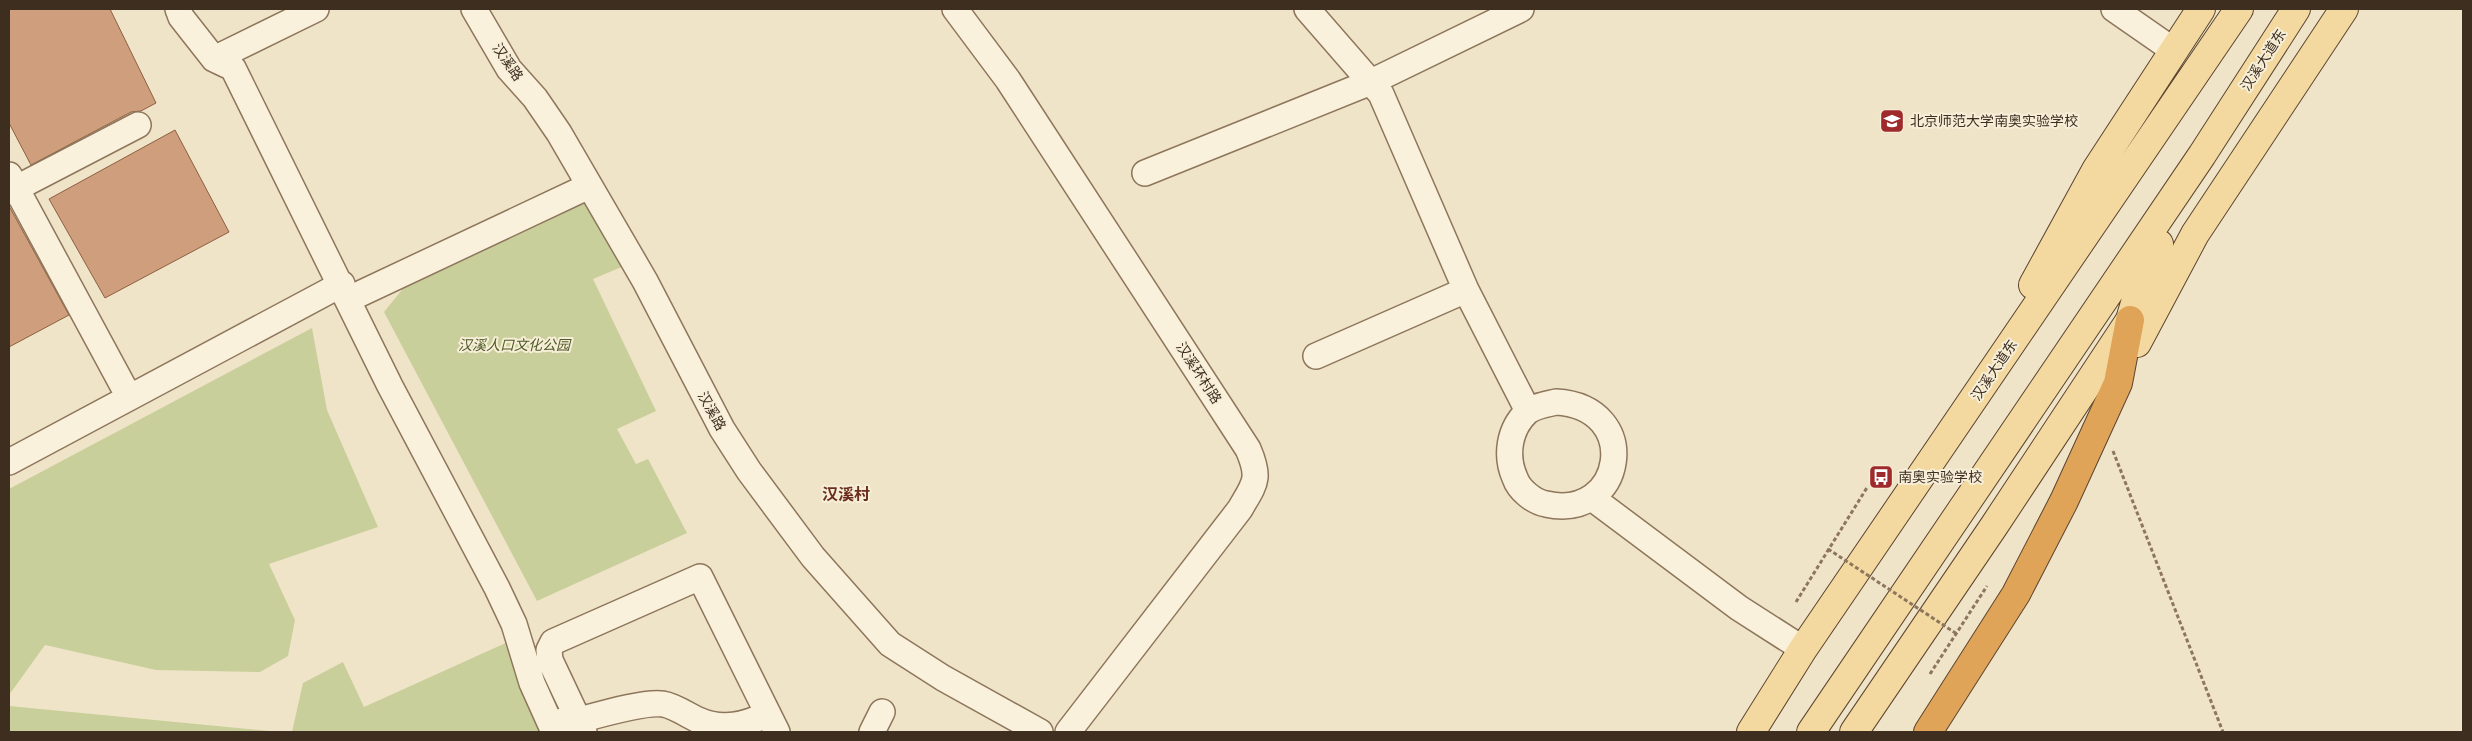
<svg xmlns="http://www.w3.org/2000/svg" width="2472" height="741" viewBox="0 0 2472 741" font-family="Georgia,'Noto Sans SC',serif">
  <style>
    .green { fill: #c9cf9b }
    .building { fill: #cf9f7d; stroke: #8d5f41 }
    .lines { fill: none; stroke-linecap: round; stroke-linejoin: round }
    .minor-casing { stroke: #8d765c; stroke-width: 28 }
    .major-casing { stroke: #5b4430; stroke-width: 30 }
    .highway-casing { stroke: #5b4430; stroke-width: 30 }
    .path { stroke: #8d765c; stroke-width: 3; stroke-dasharray: 4 2.5; stroke-linecap: butt }
    .minor { stroke: #faf1dc; stroke-width: 25 }
    .major { stroke: #f3d9a0; stroke-width: 28 }
    .highway { stroke: #e0a458; stroke-width: 28 }
    .path-bridge { stroke: #8d765c; stroke-width: 3; stroke-dasharray: 4 2.5; stroke-linecap: butt }
    .labels { text-anchor: middle; stroke-width: 4; stroke-linejoin: round; paint-order: stroke }
    .street-label { font-size: 14px; fill: #3d2e20; stroke: #f7eed8 }
    .poi-label { font-size: 14px; fill: #3d2e20; stroke: #f7eed8; text-anchor: start }
    .park-label { font-size: 14px; font-style: italic; fill: #4d5a26; stroke: #f7eed8 }
    .quarter-label { font-size: 16px; font-weight: bold; fill: #6b2e1e; stroke: #f7eed8 }
  </style>
  <rect width="100%" height="100%" fill="#f0e4c8"/>
  <path class="green" d="M588,199L624,266L593,279L656,411L617,429L636,464L648,459L687,533L537,601L384,312L409,281Z
    M312,328L327,410L378,527L269,564L295,620L288,656L260,672L156,670L45,645L9,695V489Z
    M512,640L570,732H292L303,683L343,662L364,707Z
    M9,706L280,732H9Z"/>
  <path class="building" d="M9,9H110L156,103L141,111L131,112L31,165L9,123Z
    M175,130L229,232L105,298L49,199Z
    M9,206L69,315L9,347Z"/>
  <g class="lines">
    <defs>
      <path id="minor" d="M178,9L181,17L214,59L233,68L390,386L497,588L514,624L532,683L554,732
        M474,9L509,69L535,98L559,133L645,281L722,429L749,471L813,557L890,644L943,678L1040,732
        M955,9L1008,80L1248,449C1261,479 1255,483 1240,509L1068,732
        M1307,9L1381,94L1466,290L1528,411
        M2114,9L2173,50
        M214,59L316,9
        M1145,173L1371,82L1521,9
        M9,175L129,397
        M9,192L138,125
        M349,299L589,186
        M1316,356L1466,290
        M1556,402C1644,407 1624,522 1546,504C1534,502 1519,490 1515,478C1505,456 1509,429 1527,412C1534,406 1548,404 1556,402Z
        M9,462L342,284
        M1592,498L1739,608L1803,649
        M562,721L572,722C592,717 643,701 663,704C675,706 687,715 698,720C723,731 745,725 768,714
        M584,732L550,660L549,650L553,642L700,577L777,732
        M872,732L882,712"/>
      <path id="major" d="M2033,285L2096,170L2201,9
        M2137,343L2195,234L2344,9
        M1751,732L1803,649L2239,9
        M1811,732L2202,155L2296,9
        M1854,732L1994,526L2130,320L2143,276L2159,244"/>
      <path id="highway" d="M1928,732L2016,594L2064,501L2118,383L2130,320"/>
    </defs>
    <use href="#minor" class="minor-casing"/>
    <use href="#major" class="major-casing"/>
    <use href="#highway" class="highway-casing"/>
    <path class="path" d="M2113,451L2223,732
      M1796,602L1868,486
      M1930,674L1987,586"/>
    <use href="#minor" class="minor"/>
    <use href="#major" class="major"/>
    <use href="#highway" class="highway"/>
    <path class="path-bridge" d="M1828,549L1957,634"/>
  </g>
  <defs>
    <symbol id="school-square" viewBox="-11 -11 22 22"><rect x="-9" y="-9" width="18" height="18" rx="4" fill="#9e2a2b" stroke="#f7eed8"/><path d="M0-5L7-2L0 1L-7-2ZM-4 1L0 2.5L4 1V4Q0 6-4 4Z" fill="#fff"/></symbol>
    <symbol id="bus-square" viewBox="-11 -11 22 22"><rect x="-9" y="-9" width="18" height="18" rx="4" fill="#9e2a2b" stroke="#f7eed8"/><path d="M-5-6H5V4H4V6H2V4H-2V6H-4V4H-5ZM-3.5-4V0h7V-4ZM-3.5 1.2v1.5H-2V1.2ZM2 1.2v1.5H3.5V1.2Z" fill="#fff"/></symbol>
  </defs>
  <g fill-rule="evenodd">
    <use href="#school-square" x="1878" y="107" width="28" height="28"/>
    <use href="#bus-square" x="1867" y="463" width="28" height="28"/>
  </g>
  <g class="labels">
    <g class="street-label">
      <text transform="translate(2263 60) rotate(-57)" y="5">汉溪大道东</text>
      <text transform="translate(508 62) rotate(56)" y="5">汉溪路</text>
      <text transform="translate(1994 370) rotate(-56)" y="5">汉溪大道东</text>
      <text transform="translate(1199 373) rotate(57)" y="5">汉溪环村路</text>
      <text transform="translate(712 411) rotate(61)" y="5">汉溪路</text>
    </g>
    <g class="poi-label">
      <text x="1910" y="126">北京师范大学南奥实验学校</text>
      <text x="1898" y="482">南奥实验学校</text>
    </g>
    <g class="park-label">
      <text x="514" y="350">汉溪人口文化公园</text>
    </g>
    <g class="quarter-label">
      <text x="846" y="500">汉溪村</text>
    </g>
  </g>
  <rect width="2472" height="741" fill="none" stroke="#3d2e20" stroke-width="20"/>
</svg>
